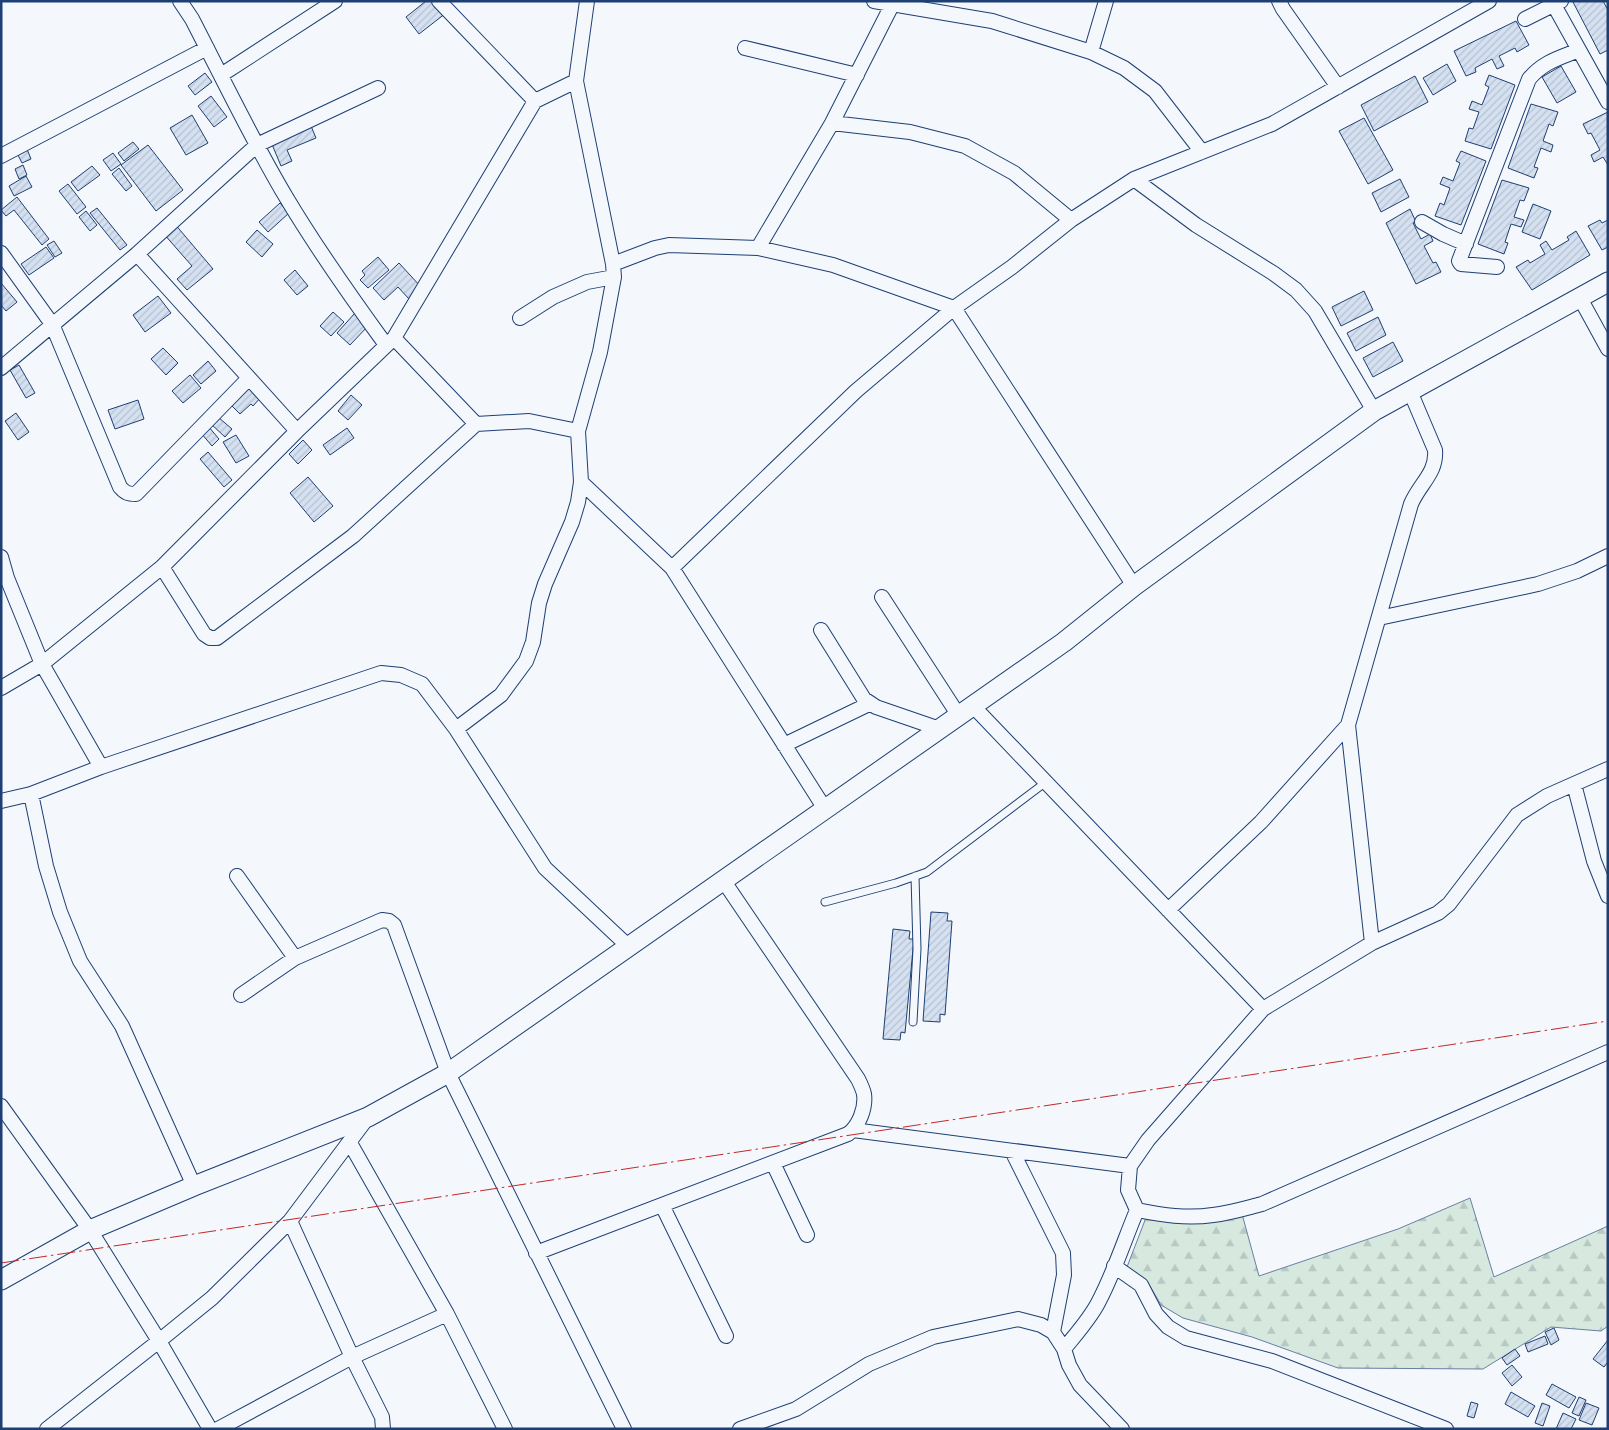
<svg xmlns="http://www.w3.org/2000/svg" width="1609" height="1430" viewBox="0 0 1609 1430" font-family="Figtree,sans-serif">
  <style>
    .forest { fill: url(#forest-firs); stroke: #687fa3 }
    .building { fill: url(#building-hatch); stroke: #1d3f73 }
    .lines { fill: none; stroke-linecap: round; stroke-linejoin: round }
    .lane-casing { stroke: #1d3f73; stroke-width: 9 }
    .street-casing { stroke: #1d3f73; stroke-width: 16 }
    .secondary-casing { stroke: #1d3f73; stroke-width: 21 }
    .lane { stroke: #f4f7fb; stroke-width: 7 }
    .street { stroke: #f4f7fb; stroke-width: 14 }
    .secondary { stroke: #f4f7fb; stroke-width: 19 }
    .power { stroke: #c62828; stroke-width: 1; stroke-dasharray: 18 4 2.5 4; stroke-linecap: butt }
  </style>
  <defs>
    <pattern id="forest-firs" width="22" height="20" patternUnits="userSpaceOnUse" patternTransform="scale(1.25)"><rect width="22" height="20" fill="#d7e8df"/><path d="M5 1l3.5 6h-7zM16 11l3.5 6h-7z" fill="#b8c8c3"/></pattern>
    <pattern id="building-hatch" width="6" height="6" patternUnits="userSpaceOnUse" patternTransform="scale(1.25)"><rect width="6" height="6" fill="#d5e0f0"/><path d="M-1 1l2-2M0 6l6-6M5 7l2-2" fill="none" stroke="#b6c1d1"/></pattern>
  </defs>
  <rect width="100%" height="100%" fill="#f4f7fb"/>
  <path class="forest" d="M1470,1198L1494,1277L1608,1226V1326L1601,1331L1551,1327L1483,1369L1338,1368L1252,1337L1183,1318L1161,1305L1147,1281L1127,1267L1147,1215L1242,1214L1259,1276L1398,1229Z"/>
  <path class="building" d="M426,1H436L446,13L419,34L406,17Z
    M1575,1H1603L1608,10V50L1600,54L1573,2Z
    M1516,21L1529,45L1517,52L1515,48L1499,56L1504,66L1497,69L1492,59L1475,68L1476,72L1466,76L1454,51Z
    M1447,64L1456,81L1433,95L1423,78Z
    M1561,66L1576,92L1557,103L1542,77Z
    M205,73L212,82L195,95L188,86Z
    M1489,75L1515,85L1491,149L1465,141L1469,128L1473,129L1479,112L1469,109L1472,101L1482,105L1489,87L1485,85Z
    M1415,76L1428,102L1374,131L1361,105Z
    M211,96L227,117L214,127L198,106Z
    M1531,104L1558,112L1553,126L1549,124L1543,141L1553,145L1551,152L1541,148L1534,167L1538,168L1534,178L1508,168Z
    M1608,112V165L1603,157L1594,162L1591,155L1600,150L1591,133L1588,134L1583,124Z
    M192,115L208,143L186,155L170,128Z
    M1364,118L1393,170L1368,184L1339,131Z
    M311,126L316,138L287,150L292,161L281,166L271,142Z
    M133,142L139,149L124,161L118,153Z
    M148,145L183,190L156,211L121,165Z
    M27,149L31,159L22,163L17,153Z
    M1461,151L1486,161L1461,225L1435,216L1440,203L1444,205L1450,188L1440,184L1443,177L1453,181L1460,163L1456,161Z
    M113,153L121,164L111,171L103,160Z
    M23,165L27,175L19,179L15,169Z
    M92,166L100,175L78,191L71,182Z
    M119,168L132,186L126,191L112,174Z
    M26,176L32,187L14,196L9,186Z
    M1400,179L1409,197L1381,212L1372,193Z
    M1502,180L1529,188L1524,201L1520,200L1514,217L1524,220L1521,227L1511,224L1505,242L1508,243L1504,254L1478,244Z
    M68,184L86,207L77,214L59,191Z
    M17,197L49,239L42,245L14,210L6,216L1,210Z
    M280,203L289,213L268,232L259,222Z
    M1533,204L1551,211L1540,239L1522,232Z
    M97,208L127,245L120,250L90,213Z
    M1410,209L1416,222L1413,223L1421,239L1430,234L1433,241L1424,246L1433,263L1436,262L1441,272L1416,284L1386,223Z
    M86,211L97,225L90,231L79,217Z
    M1600,220L1602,223L1608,220V247L1602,250L1588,226Z
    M174,223L213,269L187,290L177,279L192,266L163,233Z
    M257,230L273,244L262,257L246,242Z
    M1576,231L1590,255L1532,290L1516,267L1528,260L1530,263L1545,254L1540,245L1546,241L1552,250L1569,240L1567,237Z
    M54,241L62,253L55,257L47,245Z
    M46,247L54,258L29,275L21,264Z
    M378,257L389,270L368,288L360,280L365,275L362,271Z
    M399,263L421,287L409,299L398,287L384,300L373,288Z
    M295,270L308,286L297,295L284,280Z
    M1,283L17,302L6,311L1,305Z
    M1364,291L1373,310L1341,326L1332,307Z
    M158,296L171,313L145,332L133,315Z
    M333,312L344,322L331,336L320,326Z
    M355,313L368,326L350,345L337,333Z
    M1378,317L1386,335L1356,351L1347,333Z
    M1393,342L1403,361L1373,377L1363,358Z
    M163,348L178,363L166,375L151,359Z
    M208,361L216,371L201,384L193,375Z
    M19,365L35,393L26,398L10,370Z
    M190,375L201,388L183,403L172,391Z
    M248,385L261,397L253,406L251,404L240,414L230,404Z
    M351,395L362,405L348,420L338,411Z
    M138,400L144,419L115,429L108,410Z
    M16,413L29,432L18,440L5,421Z
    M218,417L232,429L225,437L211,424Z
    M208,426L219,439L212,446L201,433Z
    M347,428L354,438L330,455L323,445Z
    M236,435L249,456L236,463L223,442Z
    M303,440L312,450L298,464L289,454Z
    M208,452L232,480L224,487L200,459Z
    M308,477L333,506L314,522L290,493Z
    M931,912L948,913L947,921H952L945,1015L940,1014V1022L923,1021Z
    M893,929L910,931L909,939H914L905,1033L901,1032L900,1040L883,1039Z
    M1554,1328L1559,1340L1551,1345L1545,1332Z
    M1545,1336L1548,1344L1528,1352L1525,1344Z
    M1608,1340V1362L1604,1367L1593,1359Z
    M1515,1349L1520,1356L1507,1365L1502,1358Z
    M1512,1365L1522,1377L1512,1386L1502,1373Z
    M1552,1384L1576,1397L1569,1408L1546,1395Z
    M1511,1392L1535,1406L1528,1417L1505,1404Z
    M1579,1397L1586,1400L1579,1416L1572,1413Z
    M1471,1402L1478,1404L1474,1418L1467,1416Z
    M1542,1403L1550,1406L1543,1426L1535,1423Z
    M1586,1403L1599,1408L1592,1425L1579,1420Z
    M1563,1413L1576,1419L1571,1429H1556Z"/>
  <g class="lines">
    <defs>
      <path id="lane" d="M825,902L896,883L927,872L1046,782
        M913,1022L917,949L915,876"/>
      <path id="street" d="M180,1L192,19C223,79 252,140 286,197C317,249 351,297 386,345
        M439,1L535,101
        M874,1L992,21L1091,52L1124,68L1155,91L1202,152
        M1279,1L1283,9L1338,87
        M1554,5L1608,102
        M1525,19L1561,1
        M745,48L857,75
        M1091,52L1106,1
        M221,75L335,1
        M832,123L910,132L965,146L1014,173L1071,220
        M1,156L207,48
        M1134,179L1196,225L1273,273L1296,290L1315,311L1374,411
        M1422,222L1443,234L1466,244
        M758,248L832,123L892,5
        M1,253L52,324L120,487C125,493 128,494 136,494L249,378
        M137,254L297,431
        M613,264L655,248L669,245L758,248L833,265L954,308L1134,586
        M1497,267L1461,264L1459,261L1529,79C1543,62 1559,58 1579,50
        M1580,298L1608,349
        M520,318L553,297L587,282L614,277
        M394,338L476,424
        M1,368L137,254L257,145L378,88
        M581,482L672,568L825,809
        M1,557L7,578L42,664L101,767
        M162,567L204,634L210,638H217L353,536L476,424L529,421L578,431
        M672,568L856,391L954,308L1012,267L1071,220L1134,179L1272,124L1489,1
        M882,597L959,716
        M1379,618L1538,584L1577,571L1608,556
        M821,630L864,699L876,707L940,729
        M1,688L42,664L162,567L297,431L394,338L535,101L576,81
        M973,706L1263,1009L1148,1140L1130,1166L1128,1190L1137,1210C1124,1241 1114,1273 1098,1303C1089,1320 1076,1334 1064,1349
        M456,729L501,695L526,661L533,642L539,603L545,584L572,522L578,502L581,482L578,431L600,352L614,277L613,264L576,81L587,1
        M784,745L869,704
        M1574,784L1594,861L1608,896
        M31,794L46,866L60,912L80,961L122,1026L194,1186
        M1,801L31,794L101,767L381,673L401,675L422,684L456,729L545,868L628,946
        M237,876L295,958
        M1168,910L1261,822L1348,725L1411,504C1420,483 1437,473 1435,450L1410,391
        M1372,943L1438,913L1449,904L1517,815L1547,796L1608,769
        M241,995L295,958L382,920L389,921L394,925L448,1073L624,1429
        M1263,1009L1372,943L1348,725
        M1,1106L90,1230L159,1341L210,1429
        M853,1130L1130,1166
        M350,1143L447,1314L505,1429
        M1012,1151L1063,1253L1064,1275L1053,1332
        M773,1163L807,1235
        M662,1205L726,1336
        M1137,1210C1162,1215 1187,1219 1213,1215C1230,1213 1246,1208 1262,1204L1608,1052
        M290,1221L352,1357L382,1417L383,1429
        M536,1253L848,1134C859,1126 866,1108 864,1094C863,1089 860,1083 858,1079L723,880
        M1114,1266L1141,1285L1156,1314L1168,1327L1186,1338L1272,1361L1446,1429
        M47,1429L159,1341L212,1298L290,1221L368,1117
        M218,1429L352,1357L447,1314
        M740,1429L796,1409L869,1364L933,1337L1018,1319L1041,1325L1053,1332L1064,1349L1069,1365L1080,1385L1122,1429"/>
      <path id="secondary" d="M1,1280L90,1230L194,1186L368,1117L448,1073L1064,642L1134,586L1374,411L1608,282"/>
    </defs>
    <use href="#lane" class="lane-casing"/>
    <use href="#street" class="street-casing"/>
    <use href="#secondary" class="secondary-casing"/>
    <use href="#lane" class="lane"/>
    <use href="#street" class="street"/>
    <use href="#secondary" class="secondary"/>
    <path class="power" d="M1,1263L1608,1021"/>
  </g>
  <rect width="1609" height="1430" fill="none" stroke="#1d3f73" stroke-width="5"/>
</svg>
